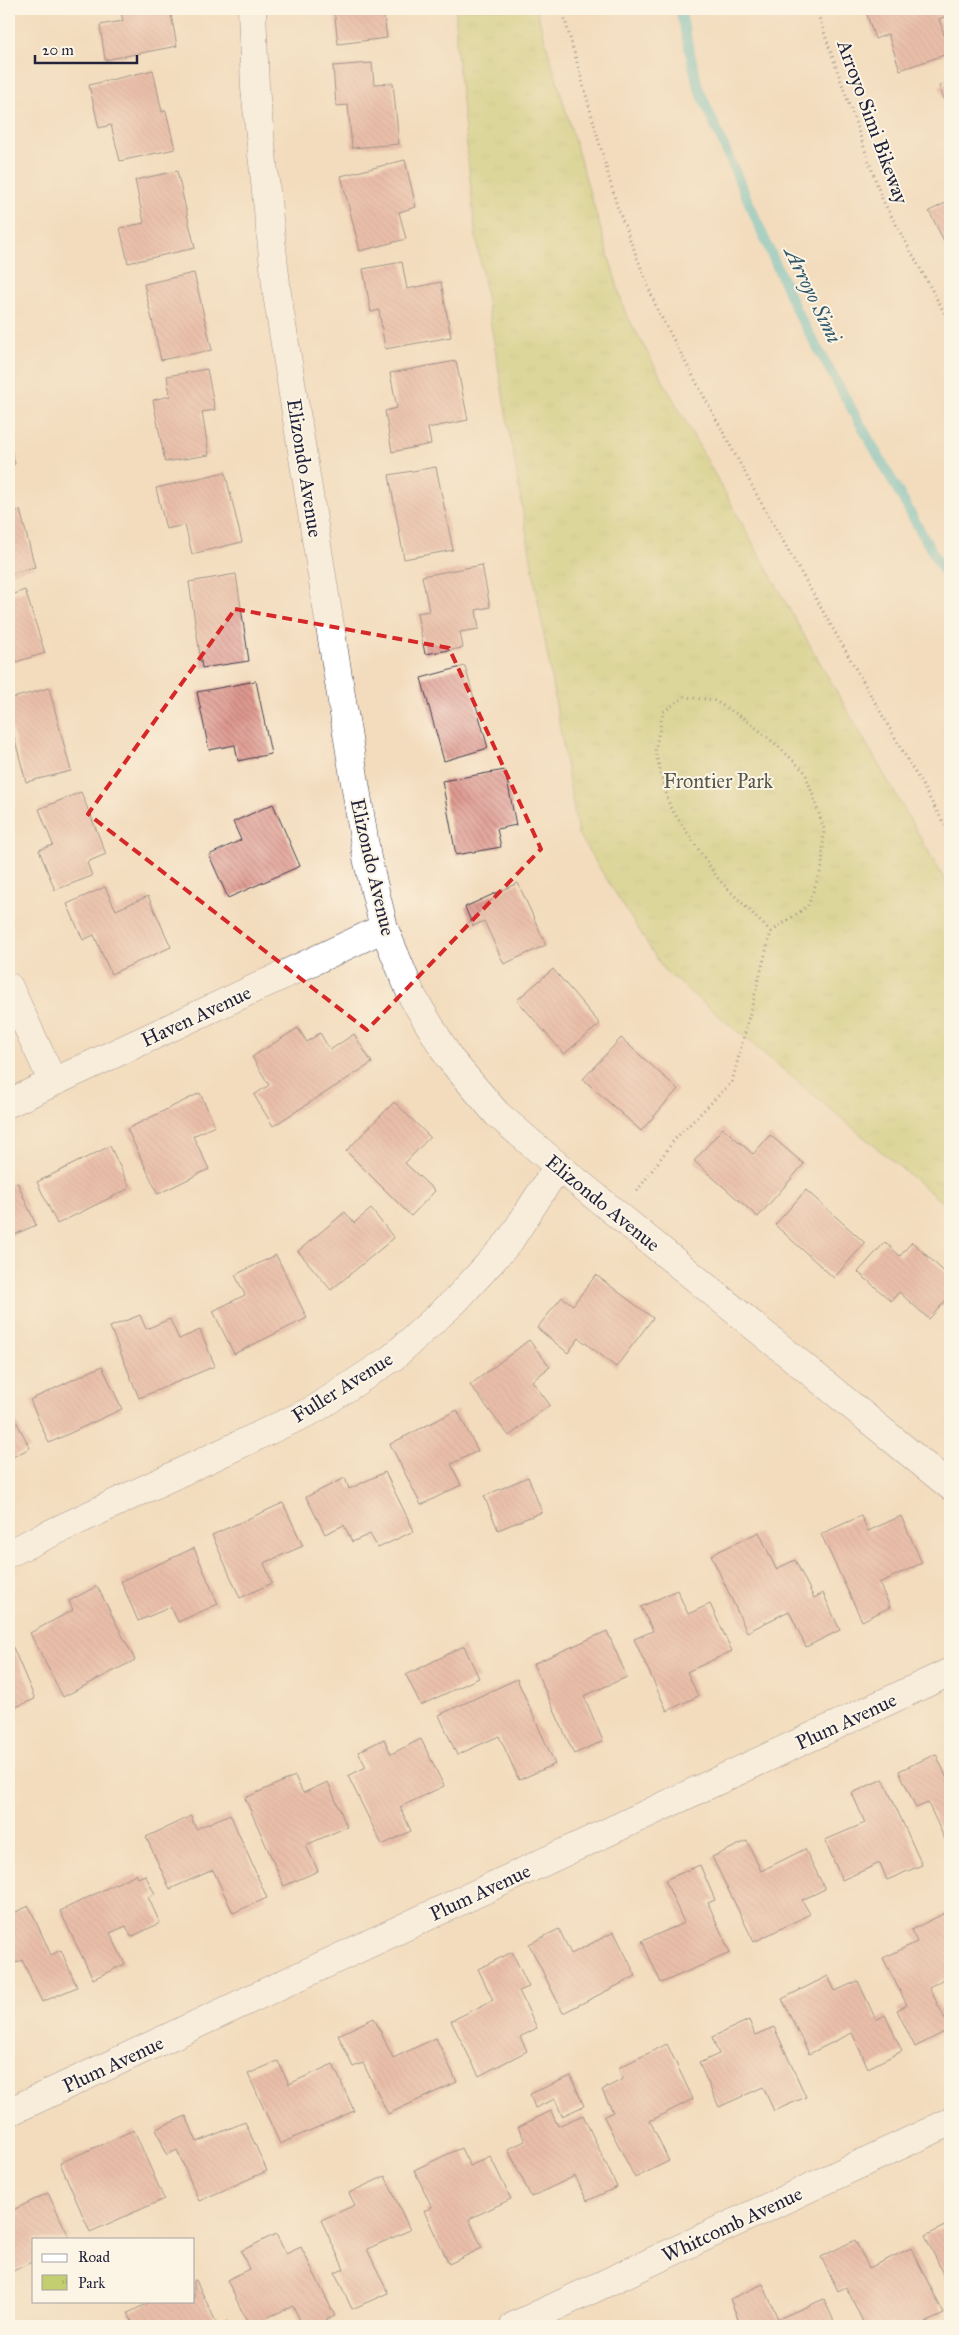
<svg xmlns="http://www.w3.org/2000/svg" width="959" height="2335" viewBox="0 0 959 2335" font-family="'IM FELL Great Primer',serif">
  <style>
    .park { fill: url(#park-tufts); stroke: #727856 }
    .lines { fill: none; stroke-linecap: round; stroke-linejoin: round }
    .stream { stroke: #52c0c8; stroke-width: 10 }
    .building { fill: url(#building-back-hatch) }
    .minor-casing { stroke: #413e4e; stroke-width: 29 }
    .path { stroke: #413e4e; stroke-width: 3; stroke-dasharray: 1 4; stroke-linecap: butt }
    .minor { stroke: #fff; stroke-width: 28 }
    .marked { fill: none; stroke: #d62828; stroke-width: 4; stroke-dasharray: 10 6; stroke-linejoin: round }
    .labels { text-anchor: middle; stroke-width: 4; stroke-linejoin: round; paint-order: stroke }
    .street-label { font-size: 20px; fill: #22223b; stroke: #fcf5e5 }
    .park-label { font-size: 20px; fill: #52564b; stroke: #fcf5e5 }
    .water-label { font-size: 21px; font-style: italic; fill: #33596c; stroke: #fcf5e5 }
  </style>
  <defs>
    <pattern id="park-tufts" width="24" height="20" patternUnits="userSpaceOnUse" patternTransform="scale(1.25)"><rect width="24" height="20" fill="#c2ce70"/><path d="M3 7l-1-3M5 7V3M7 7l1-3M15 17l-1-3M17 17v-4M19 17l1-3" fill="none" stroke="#a6b162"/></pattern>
    <pattern id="building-back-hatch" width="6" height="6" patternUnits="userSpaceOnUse" patternTransform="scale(1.25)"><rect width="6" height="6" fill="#df9990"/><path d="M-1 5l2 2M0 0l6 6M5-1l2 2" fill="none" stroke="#b47c77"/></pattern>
  </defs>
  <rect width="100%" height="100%" fill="#fcf5e5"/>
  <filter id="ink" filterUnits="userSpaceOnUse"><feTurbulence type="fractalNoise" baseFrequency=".02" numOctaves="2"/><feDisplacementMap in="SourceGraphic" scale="10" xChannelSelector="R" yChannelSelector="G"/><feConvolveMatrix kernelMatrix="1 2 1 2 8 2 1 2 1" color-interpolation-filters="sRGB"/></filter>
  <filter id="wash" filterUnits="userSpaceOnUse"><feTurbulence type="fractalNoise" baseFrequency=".0096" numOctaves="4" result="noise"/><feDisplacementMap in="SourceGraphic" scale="20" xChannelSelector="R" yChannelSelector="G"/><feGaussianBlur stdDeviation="1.12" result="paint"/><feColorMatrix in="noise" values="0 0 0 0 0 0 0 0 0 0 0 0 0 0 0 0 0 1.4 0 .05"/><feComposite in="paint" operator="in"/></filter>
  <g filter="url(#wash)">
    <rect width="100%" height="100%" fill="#f3dcbd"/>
    <path class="park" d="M456,9H536L625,312L796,621L950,889V1209L664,970L578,834L476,237L456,43Z"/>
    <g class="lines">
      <path class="stream" d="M680,9L698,87L796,310L950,583"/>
    </g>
    <g id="blocks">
      <path class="building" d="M120,9H170L177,46L105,60L100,25L123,21Z
        M334,9H383L387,38L338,44Z
        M865,9H950V15L939,19L950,53L900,70L888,34L875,39Z
        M372,63L374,84L393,83L399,144L352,148L348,105L336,106L333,66Z
        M153,70L162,112L166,111L175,149L120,161L111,125L99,128L89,85Z
        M950,82V114L939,86Z
        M405,160L416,207L399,212L406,239L360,251L341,176Z
        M177,171L195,248L128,263L120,228L144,223L135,180Z
        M950,201V253L929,211Z
        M402,262L407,289L441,282L451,337L385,349L379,310L371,312L363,269Z
        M194,273L212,350L161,360L144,284Z
        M456,361L468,420L428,428L431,444L392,452L385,411L397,408L390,373Z
        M207,369L215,410L202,412L209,455L165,462L153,400L170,396L167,376Z
        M9,441L15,464L9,466Z
        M436,467L453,550L404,559L389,475Z
        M225,472L242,542L192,554L185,525L166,529L156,488Z
        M20,510L35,567L9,574V513Z
        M482,565L490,607L476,610L479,629L460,632L463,648L425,654L417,613L429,611L422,576Z
        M236,574L249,661L202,668L189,582Z
        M25,590L45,653L9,664V596Z
        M465,666L488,748L444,761L421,678Z
        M256,681L271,754L238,761L235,745L209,750L197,692Z
        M49,688L71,771L26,782L9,718V699Z
        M505,770L516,825L497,829L501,847L456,855L442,781Z
        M81,792L106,854L87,862L92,876L55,890L39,850L53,845L39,809Z
        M273,804L300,866L228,898L209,855L241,840L233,822Z
        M518,883L546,945L504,964L484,921L473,926L465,907Z
        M105,887L116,910L148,896L171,947L111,974L94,935L83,940L67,904Z
        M553,969L600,1024L564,1054L517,1000Z
        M298,1028L307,1042L320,1033L330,1050L354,1034L372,1063L273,1126L254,1095L269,1085L252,1057Z
        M621,1038L678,1089L641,1131L583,1079Z
        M200,1093L215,1126L193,1136L209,1169L158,1194L127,1129Z
        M394,1102L430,1137L405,1163L435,1191L411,1216L346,1151Z
        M723,1128L753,1154L770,1135L804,1164L758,1217L694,1161Z
        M110,1146L130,1188L57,1224L37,1182Z
        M17,1182L36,1225L9,1237V1186Z
        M806,1190L865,1243L834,1278L775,1225Z
        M371,1209L394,1238L331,1290L298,1251L345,1212L354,1223Z
        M885,1242L900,1256L912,1242L950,1277V1296L929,1319L899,1292L891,1301L858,1272Z
        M276,1255L307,1318L234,1354L213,1311L245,1295L235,1275Z
        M596,1275L653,1318L616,1367L579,1338L568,1353L537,1328L562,1297L573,1305Z
        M140,1315L146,1329L170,1319L179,1339L200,1330L215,1366L139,1398L110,1327Z
        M529,1340L550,1367L532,1381L550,1405L509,1436L470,1385Z
        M102,1366L122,1409L49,1443L30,1400Z
        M457,1410L478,1451L451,1464L461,1485L421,1505L390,1444Z
        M13,1415L30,1448L9,1459V1417Z
        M385,1472L414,1531L378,1548L370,1534L352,1542L344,1525L325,1534L306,1497L345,1478L349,1489Z
        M528,1477L542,1512L498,1530L484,1496Z
        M283,1503L303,1546L264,1563L272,1583L240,1598L212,1535Z
        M861,1516L868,1531L901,1516L922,1563L879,1583L890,1607L862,1621L821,1534Z
        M759,1532L776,1569L795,1560L814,1598L823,1593L840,1630L806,1647L789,1611L747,1632L711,1555Z
        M194,1548L218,1604L178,1622L171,1607L138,1621L121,1581Z
        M97,1586L135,1660L63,1697L30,1633L73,1610L69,1601Z
        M677,1590L688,1614L710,1604L732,1651L687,1672L698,1696L667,1711L634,1639L653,1631L641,1607Z
        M607,1631L627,1677L584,1696L603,1741L574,1754L533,1664Z
        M11,1643L35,1699L9,1710V1644Z
        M464,1646L479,1678L421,1705L406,1675Z
        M517,1679L555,1764L519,1780L499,1736L457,1755L439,1715Z
        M384,1739L391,1754L421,1739L444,1786L400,1807L411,1831L382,1845L348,1776L366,1767L358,1752Z
        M936,1754L950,1785L949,1848L928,1803L916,1808L899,1771Z
        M295,1776L303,1793L328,1782L347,1827L306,1845L318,1871L284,1886L245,1798Z
        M883,1779L922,1865L887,1880L880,1863L842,1880L825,1840L865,1823L852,1793Z
        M230,1814L267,1898L233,1913L213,1870L170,1889L146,1837L191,1816L196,1829Z
        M747,1841L761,1871L805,1849L825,1889L802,1900L810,1914L754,1942L712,1857Z
        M700,1865L715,1900L708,1903L730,1953L661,1983L642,1941L684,1923L665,1880Z
        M136,1874L138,1878L145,1875L155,1894L148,1897L160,1923L131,1937L126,1926L110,1933L125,1964L93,1979L60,1911Z
        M29,1906L51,1955L61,1950L77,1987L42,2002L22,1960L9,1966V1915Z
        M947,1912L950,1918V1976L929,1987L950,2029L915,2047L897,2010L907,2005L883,1958L917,1942L911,1930Z
        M559,1929L571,1954L614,1932L636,1976L563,2013L529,1944Z
        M512,1952L529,1987L519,1991L537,2028L520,2037L527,2051L479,2076L451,2021L493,2000L478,1969Z
        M828,1976L835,1991L858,1981L876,2020L885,2015L902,2051L868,2068L852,2033L809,2054L782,1999Z
        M374,2018L393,2058L436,2038L457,2082L388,2114L363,2063L353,2067L338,2035Z
        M749,2020L755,2035L774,2027L806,2097L774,2111L763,2087L719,2107L699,2063L719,2054L712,2037Z
        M667,2044L693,2099L650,2121L669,2161L635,2178L604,2117L613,2112L602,2090L623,2079L618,2068Z
        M278,2061L289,2084L333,2064L354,2111L280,2144L248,2074Z
        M571,2076L584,2106L562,2116L555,2099L535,2108L530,2094Z
        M551,2111L558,2126L583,2115L617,2187L587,2201L575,2176L531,2197L508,2149L525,2141L518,2127Z
        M186,2116L197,2142L245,2122L267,2171L199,2201L177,2150L167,2155L156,2129Z
        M134,2130L164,2199L90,2232L60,2163Z
        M461,2148L470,2166L490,2156L511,2199L469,2219L482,2248L449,2264L424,2211L432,2207L414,2170Z
        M385,2176L410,2230L367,2249L388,2293L352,2309L335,2273L344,2269L321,2220L355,2205L349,2193Z
        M48,2193L70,2239H34V2261L9,2273V2212Z
        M950,2224V2282L948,2283L925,2236Z
        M276,2234L286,2254L301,2247L335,2316L314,2326H303L293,2306L249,2326L227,2280L249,2269L241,2251Z
        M855,2240L869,2268L911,2248L944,2314L918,2326H894L892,2323L886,2326H865L846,2287L838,2291L821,2257Z
        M196,2280L218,2326L227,2321L230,2326H134L128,2313L152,2301H194V2281Z
        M763,2284L778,2319L824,2299L836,2326H741L730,2299Z"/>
    </g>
  </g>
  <g filter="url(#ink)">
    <use href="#blocks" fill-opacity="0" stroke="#413e4e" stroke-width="1"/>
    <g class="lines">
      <defs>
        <path id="minor" d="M252,9L255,88L277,294L367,858L384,928L412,996L450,1059L497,1114L558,1166L950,1486
          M9,987L53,1082
          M9,1103L384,928
          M9,1553L315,1409L392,1358L455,1301L509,1242L558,1166
          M9,2112L950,1672
          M514,2326L950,2122"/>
      </defs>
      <use href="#minor" class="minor-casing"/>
      <path class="path" d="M562,9L617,206L657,309L759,499L950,834
        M816,9L882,199L950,323
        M637,1191L675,1139L732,1082L771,932L719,880L670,807L655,751L663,712L684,697L713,700L744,718L778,746L805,772L824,829L822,867L808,906L771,932"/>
      <use href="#minor" class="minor"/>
    </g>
  </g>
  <path d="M0 0H959V2335H0ZM235,609L449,648L541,849L367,1030L88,814Z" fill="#f3dcbd" fill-opacity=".55" fill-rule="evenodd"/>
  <path class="marked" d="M235,609L449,648L541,849L367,1030L88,814Z"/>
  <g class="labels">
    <g class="street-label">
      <text transform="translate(873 122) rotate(70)" y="7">Arroyo Simi Bikeway</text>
      <text transform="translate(305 468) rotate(81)" y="7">Elizondo Avenue</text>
      <text transform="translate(373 867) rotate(77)" y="7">Elizondo Avenue</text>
      <text transform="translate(196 1016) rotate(-25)" y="7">Haven Avenue</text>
      <text transform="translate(603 1203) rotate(39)" y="7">Elizondo Avenue</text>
      <text transform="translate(342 1387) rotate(-32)" y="7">Fuller Avenue</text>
      <text transform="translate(846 1721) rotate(-25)" y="7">Plum Avenue</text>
      <text transform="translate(480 1892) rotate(-25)" y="7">Plum Avenue</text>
      <text transform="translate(113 2064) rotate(-25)" y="7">Plum Avenue</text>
      <text transform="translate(732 2224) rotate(-25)" y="7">Whitcomb Avenue</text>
    </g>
    <g class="park-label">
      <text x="718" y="788">Frontier Park</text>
    </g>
    <g class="water-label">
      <text transform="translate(813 295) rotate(64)" y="7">Arroyo Simi</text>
    </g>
  </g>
  <rect width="959" height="2335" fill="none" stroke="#fcf5e5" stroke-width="30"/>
  <rect x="32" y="2238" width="162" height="65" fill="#fcf5e5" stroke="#a5a1a1"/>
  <rect x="42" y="2254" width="25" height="8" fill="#ffffff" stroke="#a5a1a1"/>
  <text x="78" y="2262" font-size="15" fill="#22223b">Road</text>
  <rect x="42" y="2275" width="25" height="15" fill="url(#park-tufts)" stroke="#a5a1a1"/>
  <text x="78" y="2288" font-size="15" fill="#22223b">Park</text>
  <path d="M35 55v8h102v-8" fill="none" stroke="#22223b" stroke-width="2.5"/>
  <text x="42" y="55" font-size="15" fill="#22223b" stroke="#fcf5e5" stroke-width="4" paint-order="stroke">20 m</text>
</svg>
